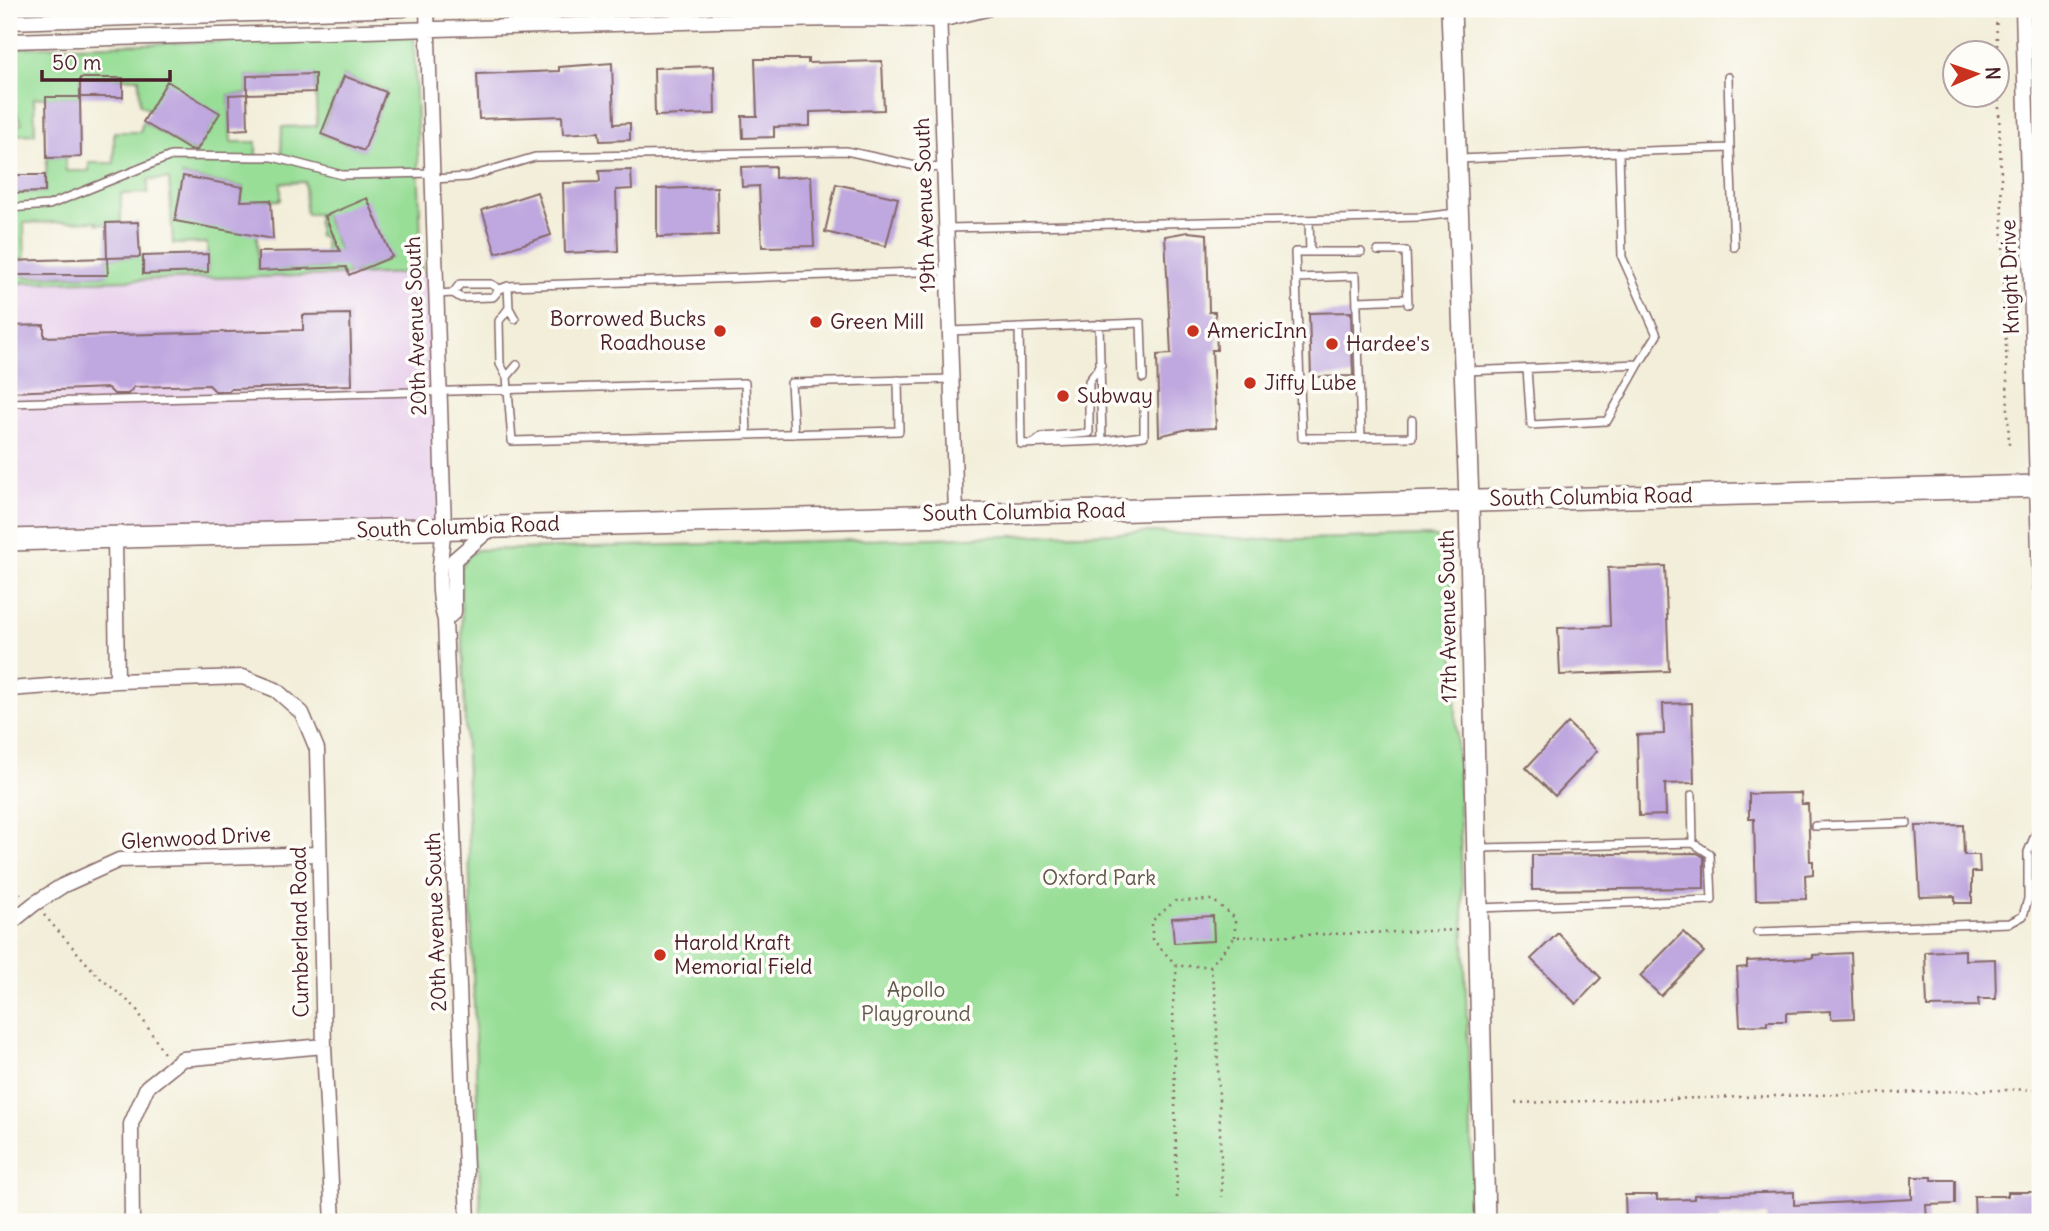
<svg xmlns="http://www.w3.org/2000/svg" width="2049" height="1231" viewBox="0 0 2049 1231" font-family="Delius,sans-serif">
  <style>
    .built { fill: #e9d2ed }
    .green { fill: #98de97; stroke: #717e61; stroke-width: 2; fill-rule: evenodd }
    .building { fill: #bfa7df }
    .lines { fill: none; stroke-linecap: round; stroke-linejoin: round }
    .service-casing { stroke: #856768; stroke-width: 10 }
    .minor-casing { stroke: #856768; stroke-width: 17 }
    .tertiary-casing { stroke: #856768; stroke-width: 22 }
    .secondary-casing { stroke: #856768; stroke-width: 24 }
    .path { stroke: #856768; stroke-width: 2.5; stroke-dasharray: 2 5; stroke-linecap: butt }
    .service { stroke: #fff; stroke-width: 7 }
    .minor { stroke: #fff; stroke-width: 14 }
    .tertiary { stroke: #fff; stroke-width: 19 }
    .secondary { stroke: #fff; stroke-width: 21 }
    .poi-dot { fill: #c8321e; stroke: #fdfcf7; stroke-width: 2.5 }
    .labels { text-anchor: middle; stroke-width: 7; stroke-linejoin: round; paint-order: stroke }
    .street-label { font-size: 21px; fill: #4a1f2b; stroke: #fdfcf7 }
    .poi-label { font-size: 21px; fill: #4a1f2b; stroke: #fdfcf7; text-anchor: start }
    .park-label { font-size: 21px; fill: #61584b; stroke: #fdfcf7 }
  </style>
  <rect width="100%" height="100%" fill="#fdfcf7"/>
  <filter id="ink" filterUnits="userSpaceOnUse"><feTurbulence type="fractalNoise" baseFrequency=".0143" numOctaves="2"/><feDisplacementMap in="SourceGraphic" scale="14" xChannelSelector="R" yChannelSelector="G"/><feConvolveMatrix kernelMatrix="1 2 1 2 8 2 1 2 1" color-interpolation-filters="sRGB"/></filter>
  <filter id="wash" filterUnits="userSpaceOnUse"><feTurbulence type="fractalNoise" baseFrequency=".00686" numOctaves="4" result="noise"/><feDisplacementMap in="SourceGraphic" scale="28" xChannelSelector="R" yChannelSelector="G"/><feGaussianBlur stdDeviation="1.57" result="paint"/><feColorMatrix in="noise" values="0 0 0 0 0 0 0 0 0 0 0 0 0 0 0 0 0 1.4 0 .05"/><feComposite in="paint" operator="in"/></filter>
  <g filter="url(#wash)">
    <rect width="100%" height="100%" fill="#f2eed9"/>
    <path class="built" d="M436,272L444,528L9,540V283Z"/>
    <path class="green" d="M414,36L422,273L9,283V275L13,274L9,193L45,192L47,158L65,157L66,171H89V163H114V132H140L143,122L195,153L219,113L150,110L140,104L139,78H80V97L34,98L35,134L9,135V132L22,123L9,102V48ZM315,75L317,126L282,127L281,158L256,157V142H231L229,95L247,94V76ZM344,76L386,92L363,150L321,134ZM183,176L243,187L235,232ZM169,179L173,244L207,243L208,271L143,274V256L107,258V275L25,277L24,223L97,221V224L121,223V194L148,193V180ZM305,182L306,214H318L319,237H325L326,268L258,270L256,201L281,200V183ZM325,216L391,257L349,274Z
      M1155,532L1261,540L1430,536C1441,538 1445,540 1450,550L1474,1215L1472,1222H481L460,569L468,556L477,550Z"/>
    <g id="blocks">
      <path class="building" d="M755,59H808V63L882,61L884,110L810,112V126L774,127V137L743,138L742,116H757Z
        M612,63L614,124L630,123V140L600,141L599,132L563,134L562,116L479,119L477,74L559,71V67Z
        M714,66L715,114L655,116L654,68Z
        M315,74V92L247,94V76Z
        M344,76L386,92L364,151L321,134Z
        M80,78H123V97H80Z
        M167,81L220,113L197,150H190L143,122Z
        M247,94L248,129L230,130L229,95Z
        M46,97H80L81,157L47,158Z
        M775,166V178L811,176L814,246L762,247L759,186L742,187L741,167Z
        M631,170L632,189L616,190L618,251L565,253L563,183L600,182L599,171Z
        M12,175H45V192L12,193Z
        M183,176L243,187L241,201L271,200L273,239L175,221Z
        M836,184L898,198L886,246L825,232Z
        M717,187L718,235L657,237V189Z
        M537,192L551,235L496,253L482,210Z
        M367,198L392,257L349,275L346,267L258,271V252L340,251L325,216Z
        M138,222L140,257L107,258L106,223Z
        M1188,232L1207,234L1209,312H1215L1217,350H1212L1216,428L1188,429L1159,436L1157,355L1171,354L1165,236Z
        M208,254V272L143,274V256Z
        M107,258L108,275H9V261Z
        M1351,312L1353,376L1311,377L1309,313Z
        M350,314L352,385L231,389L229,391H215L209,385L134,387L128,394H114L108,388L9,392V326L44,325V337L303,330V315Z
        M1665,566L1669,671L1560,675L1558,628L1610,626L1608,568Z
        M1692,703L1694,783L1665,784L1666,815L1639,816L1637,735L1664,734L1663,704Z
        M1568,723L1597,751L1555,796L1526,768Z
        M1801,793L1802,804H1808L1810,861H1813V874L1805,875L1806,899L1756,900L1754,819H1749V794Z
        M1963,825L1964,855H1979L1980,872H1972V903H1955V896L1920,897L1916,826Z
        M1697,853L1704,857V888L1532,890V855Z
        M1213,916L1214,941L1174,943L1172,918Z
        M1683,932L1704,952L1661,996L1640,976Z
        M1558,933L1601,978L1576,1004L1531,959Z
        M1965,950V960L1995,959L1996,999H1978L1979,1006L1927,1007L1925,952Z
        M1851,953L1854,1018L1831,1019V1011L1786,1013V1021H1767V1025L1740,1026L1737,968L1747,967V961L1813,958V955Z
        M1912,1177H1932V1180H1955V1204L1926,1205L1927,1222H1767V1216L1719,1217V1222H1626L1625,1195H1657V1200L1694,1199V1195L1794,1192V1205L1912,1199Z
        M2008,1192H2040V1221L1975,1222L1974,1196H2008Z"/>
    </g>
  </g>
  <g filter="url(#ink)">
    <use href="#blocks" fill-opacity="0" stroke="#856768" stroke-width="2"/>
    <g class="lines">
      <defs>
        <path id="service" d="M1728,77L1730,148
          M1459,159L1619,152
          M433,179L468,177L535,157L846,151L925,168L945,167
          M9,208L49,205L171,156L273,157L342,175L433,173
          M1309,220L1310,252
          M947,228L1421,217L1457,213
          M1378,251H1406L1408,304
          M1361,252H1295L1302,438L1412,437V420
          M1296,278L1356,276L1361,438
          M453,293L460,284H491L500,289
          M437,294L453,293L461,298L493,297L500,289L508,286L948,271
          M1357,301L1408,299
          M509,308L515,319
          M1019,328L1021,444L1102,441L1099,324
          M950,331L1141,323L1143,378
          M1639,364L1657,335L1622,257L1619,152L1730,148L1734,247
          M1465,371L1639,364L1607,421L1531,425L1527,369
          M507,377L517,365
          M9,403L745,383L747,435L512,441L507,377L500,364L499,321L509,308L508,286
          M794,434L791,383L952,379
          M747,435L899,431L898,380
          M1102,441L1144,436V397
          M1034,443L1042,437L1089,433V381L1101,365
          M1692,795L1693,843
          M1815,826L1907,823
          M1478,908L1712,900L1710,854L1693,843L1480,848
          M1757,932L2010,923L2023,916L2028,899V852L2040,823"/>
        <path id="minor" d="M427,9L444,528C440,559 436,590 445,620L468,1222
          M939,9L956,514
          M2023,9L2040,587
          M9,22L404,9
          M9,41L718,21L838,19L940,20L987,9
          M115,537L117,681
          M445,620L454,612V560L491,528
          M9,689L117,681L243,677L276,690L302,713L317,749L324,1046L333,1222
          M9,924L34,904L62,886L119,860L319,854
          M132,1222L131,1124L147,1087L182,1059L324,1046"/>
        <path id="tertiary" d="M1451,9L1469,501L1485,1222"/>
        <path id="secondary" d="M9,540L2040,486"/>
      </defs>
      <use href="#service" class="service-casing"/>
      <use href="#minor" class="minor-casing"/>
      <use href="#tertiary" class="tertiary-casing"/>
      <use href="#secondary" class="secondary-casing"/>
      <path class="path" d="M1996,9L2009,446
        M9,885L21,894
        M44,915L98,976L135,1007L165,1055
        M1235,937V918L1213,900L1175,901L1152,921V939L1177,966H1210L1235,937L1461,930
        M1210,966L1216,999L1222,1197
        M1515,1103L2040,1089
        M1177,1198L1173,1003L1177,966"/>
      <use href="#service" class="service"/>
      <use href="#minor" class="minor"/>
      <use href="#tertiary" class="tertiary"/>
      <use href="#secondary" class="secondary"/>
    </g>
  </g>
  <g class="poi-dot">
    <circle cx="816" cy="322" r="7"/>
    <circle cx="720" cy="331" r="7"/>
    <circle cx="1193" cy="331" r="7"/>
    <circle cx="1332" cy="344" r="7"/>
    <circle cx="1250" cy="383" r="7"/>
    <circle cx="1063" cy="396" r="7"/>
    <circle cx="660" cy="955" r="7"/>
  </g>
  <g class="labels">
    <g class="street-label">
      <text transform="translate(925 205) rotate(-92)" y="7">19th Avenue South</text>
      <text transform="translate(2010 277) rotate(-92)" y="7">Knight Drive</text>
      <text transform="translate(416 326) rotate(-92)" y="7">20th Avenue South</text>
      <text transform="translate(1591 497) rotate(-1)" y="7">South Columbia Road</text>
      <text transform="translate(1024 512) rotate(-1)" y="7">South Columbia Road</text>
      <text transform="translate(458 527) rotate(-2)" y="7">South Columbia Road</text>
      <text transform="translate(1448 616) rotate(-91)" y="7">17th Avenue South</text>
      <text transform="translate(196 838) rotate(-3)" y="7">Glenwood Drive</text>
      <text transform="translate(436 922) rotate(-92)" y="7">20th Avenue South</text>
      <text transform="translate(300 932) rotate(-91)" y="7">Cumberland Road</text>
    </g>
    <g class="poi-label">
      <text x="706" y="326" text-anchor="end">Borrowed Bucks<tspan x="706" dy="24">Roadhouse</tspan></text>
      <text x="830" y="329">Green Mill</text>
      <text x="1207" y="338">AmericInn</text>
      <text x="1346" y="351">Hardee's</text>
      <text x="1264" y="390">Jiffy Lube</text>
      <text x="1077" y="403">Subway</text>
      <text x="674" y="950">Harold Kraft<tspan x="674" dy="24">Memorial Field</tspan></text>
    </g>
    <g class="park-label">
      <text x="1099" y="885">Oxford Park</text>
      <text x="916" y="997">Apollo<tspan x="916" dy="24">Playground</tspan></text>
    </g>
  </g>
  <rect width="2049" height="1231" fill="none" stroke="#fdfcf7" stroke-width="35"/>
  <g transform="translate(1976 74) rotate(88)"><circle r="33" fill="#fdfcf7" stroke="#b5a4a5" stroke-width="2"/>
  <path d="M0-5L12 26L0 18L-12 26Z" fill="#c8321e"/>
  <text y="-10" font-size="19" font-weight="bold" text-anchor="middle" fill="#4a1f2b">N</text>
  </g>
  <path d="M42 70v10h128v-10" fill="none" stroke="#4a1f2b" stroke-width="3.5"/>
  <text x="52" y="70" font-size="21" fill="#4a1f2b" stroke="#fdfcf7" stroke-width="5" paint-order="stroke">50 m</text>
</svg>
